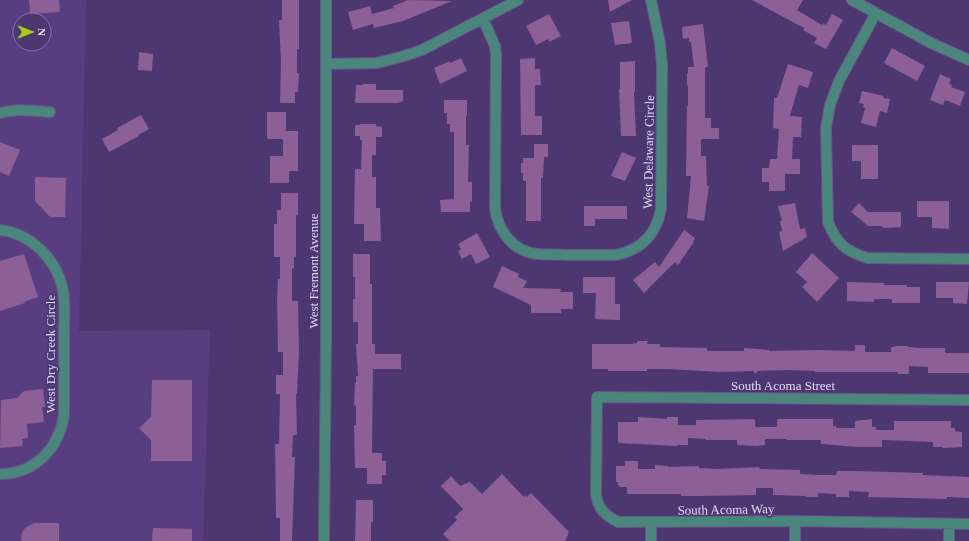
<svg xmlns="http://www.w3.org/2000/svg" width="969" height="541" viewBox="0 0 969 541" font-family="'Times New Roman',serif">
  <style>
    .built { fill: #583e80; fill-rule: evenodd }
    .building { fill: #8c5f96 }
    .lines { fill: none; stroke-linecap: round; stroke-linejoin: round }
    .minor-casing { stroke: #68548a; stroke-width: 12 }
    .minor { stroke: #4a867b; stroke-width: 10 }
    .labels { text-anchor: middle; stroke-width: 3.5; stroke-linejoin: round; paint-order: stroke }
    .street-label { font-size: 13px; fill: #e2d7fa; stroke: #4d3771 }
  </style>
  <rect width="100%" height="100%" fill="#4d3771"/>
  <path class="built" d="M0,0H86L79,331L210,330L203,541H0ZM20,20H44V44H20Z"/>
  <path class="building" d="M29,0H59L60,12L30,14Z
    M282,0H299V49H297V73H299L298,92H295V103H280L281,61L279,20H282Z
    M408,0L452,1L403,21L374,28L373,24L353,30L348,12L370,6L372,14L394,8L393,6Z
    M608,0H632L610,12Z
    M752,0H803L797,10L822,25L823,23L826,25L832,14L843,20L826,49L814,43L817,38L803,30L804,28Z
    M549,14L561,36L549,42L548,39L536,45L526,26Z
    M629,21L632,43L615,45L611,23Z
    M703,24L708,67H705V118H711V128H719V139H701V156H706L707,186H709L704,221L687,218L691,176H686L687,106H688V85H687V73H688V67H694L691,42H689V38L683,39L682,27Z
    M892,48L925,66L917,81L884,63Z
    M139,52L153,54L152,71L138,70Z
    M461,58L467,71L440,84L434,68L450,61V63Z
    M535,58V69H540L541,85H535V116H542V135H521L520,59Z
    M635,61V92H634L636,136H621L619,89H620V62Z
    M788,64L813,72L808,88L799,85L790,116L802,117L801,137H793L792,159H800V174H785V191H769V182H762V168H769L770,159H777L779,129L773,128L774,98H777Z
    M940,74L951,79L949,84L952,85L951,87L965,92L960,106L945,100L943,105L930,100Z
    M363,84H376V90H403V101L398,103H355L356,85H363Z
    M862,91L884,96L883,98L890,99L887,113L880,111L876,127L861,123L865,108L863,107L864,104L859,103Z
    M444,100H467V116H466V145H469L468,182H472V201L470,202V212H441L440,200L454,199V132H450V124H447V113H444Z
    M267,112H286V131H298V171H289V183H270V156H283V139H267Z
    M141,115L149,129L138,135L139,136L109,152L102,139L118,130L117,128Z
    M360,124H376V126L382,127V137H376V155H372V177H376V208H380L381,241H364V224H354L355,169H361L362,140H360V136H355V125H360Z
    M0,142L20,150L9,176L0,172Z
    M534,144H548V157H544L543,178H541V221H526V181H523V173H521V163H523V158H534Z
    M852,145H878V179H861V161H852Z
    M622,152L636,158L625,181L611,176Z
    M35,177L66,178L65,217H50L35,201Z
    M281,193H298V215H296V257H294V268L292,269V301H298L299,352L297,394H296L297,435H293L292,457H295L292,541H280V518H276L275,444H279L280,394H276V375H283V352H278L277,301L278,279H280V257H274V224H277V210H281Z
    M917,201H949V229L932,228V217H917Z
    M795,203L800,229L805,228L807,237L783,251L779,232L782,231L780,221H782L778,206Z
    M859,203L868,212H901V227L883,228L882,226H868L851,212Z
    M584,206H627V219H595V226H584Z
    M684,230L695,238L693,243L678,265L675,262L644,293L633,280L655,262L659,267Z
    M477,233L490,257L476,264L471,254L462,259L458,251L461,249L458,244Z
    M812,253L839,278L817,302L802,287L807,282L796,272Z
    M24,254L38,297L24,302L25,303L0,311V261Z
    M353,254H370V284H372V344H375V354H401V369H373L372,453H382V461H386V475H382V484H367V468H355L354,425H356V406L354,405L355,383H356V376H358L356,344H358V322H353V299H355V277H353Z
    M502,266L519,274L518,277L527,281L523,288L561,289L560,292H573V309H561V313H531V305L493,287Z
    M583,277H615V304H620V320L595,319L596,293H583Z
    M847,282L884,283V285H907V287H920V303H892V299H874V302L847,301Z
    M936,282H969L967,304L953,303V298H936Z
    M637,341H648L647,344H660V347L707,348V351H744V348L769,350V351L818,350L855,351V345H865V352H891V347H895V346H908V347L920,348H945V353H969V373H928V367L909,366V374H898V372H815V371L789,370L758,371L755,374L753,371L722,372L667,369H647V371H608V369H592V344H631L637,343Z
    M152,380H192V461H151V440L139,428L151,417Z
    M43,389L45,407H42L44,422L27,424L28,438L22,439L23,446L0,448L1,400L17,398L24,391Z
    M638,417L667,419V417H678V425H696V420L755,419V427H777V419H833V426H836V428H855V421L872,419V427H876V430H894V421H951V428H955V431L962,432V447L943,448V447H933V442L882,440V447H858L821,444V440H787V439H765V445L756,446L737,445V440H706V439L688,438V445H677V446L618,443V422H638Z
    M625,461H638V469H655V465L668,466V467L699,466V468L717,469L759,467L760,469L800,470V474L818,475H836L837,471H857L923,473V475L969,477V498L947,497V499L868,497L869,492L849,491V497H836V494L818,493V497H806V496L773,495V488H756V495L698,496H681V494H627V487H620L618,485V482H616V466H625Z
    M502,474L524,497L526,495L527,497L531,493L569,532L565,541H450L443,534L457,520L455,517L463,509L441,486L451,476L460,486L470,482L482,494Z
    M356,500H373V522H371V541H355Z
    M34,523H59V541H21L22,533L25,528Z
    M153,528L192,529V541H152Z"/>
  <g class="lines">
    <defs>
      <path id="minor" d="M852,0L931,43L969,60
        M876,13L839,81L830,105L826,128L828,222C837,244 845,251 868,258L969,259
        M483,19L495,46L496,54L495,208C498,231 513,252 538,254C547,255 557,254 566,255C583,255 599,255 616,255C641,250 657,234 661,208L662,66L660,43L651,0
        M326,64L377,63L404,56L422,50L518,0
        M0,113C16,108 34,111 50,112
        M0,230C30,233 55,258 62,286C66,301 64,317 64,332C64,360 64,387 64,415C59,448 35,474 0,474
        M969,400L597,397L596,495C598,509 606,516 618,522L795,521L969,524
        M795,521V541
        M324,541L326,338V0
        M651,541V523
        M949,541V524"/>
    </defs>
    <use href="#minor" class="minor-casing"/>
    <use href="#minor" class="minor"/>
  </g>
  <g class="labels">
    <g class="street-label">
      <text transform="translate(648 152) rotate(-89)" y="5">West Delaware Circle</text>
      <text transform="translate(313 271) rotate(-90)" y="5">West Fremont Avenue</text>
      <text transform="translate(50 354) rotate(-90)" y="5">West Dry Creek Circle</text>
      <text x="783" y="390">South Acoma Street</text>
      <text transform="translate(726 509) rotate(-1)" y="5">South Acoma Way</text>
    </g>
  </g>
  <g transform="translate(32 32) rotate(90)"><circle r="19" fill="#4d3771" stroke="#8977a8"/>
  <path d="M0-3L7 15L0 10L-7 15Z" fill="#aac718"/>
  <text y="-6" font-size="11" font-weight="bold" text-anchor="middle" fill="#e2d7fa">N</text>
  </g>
</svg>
